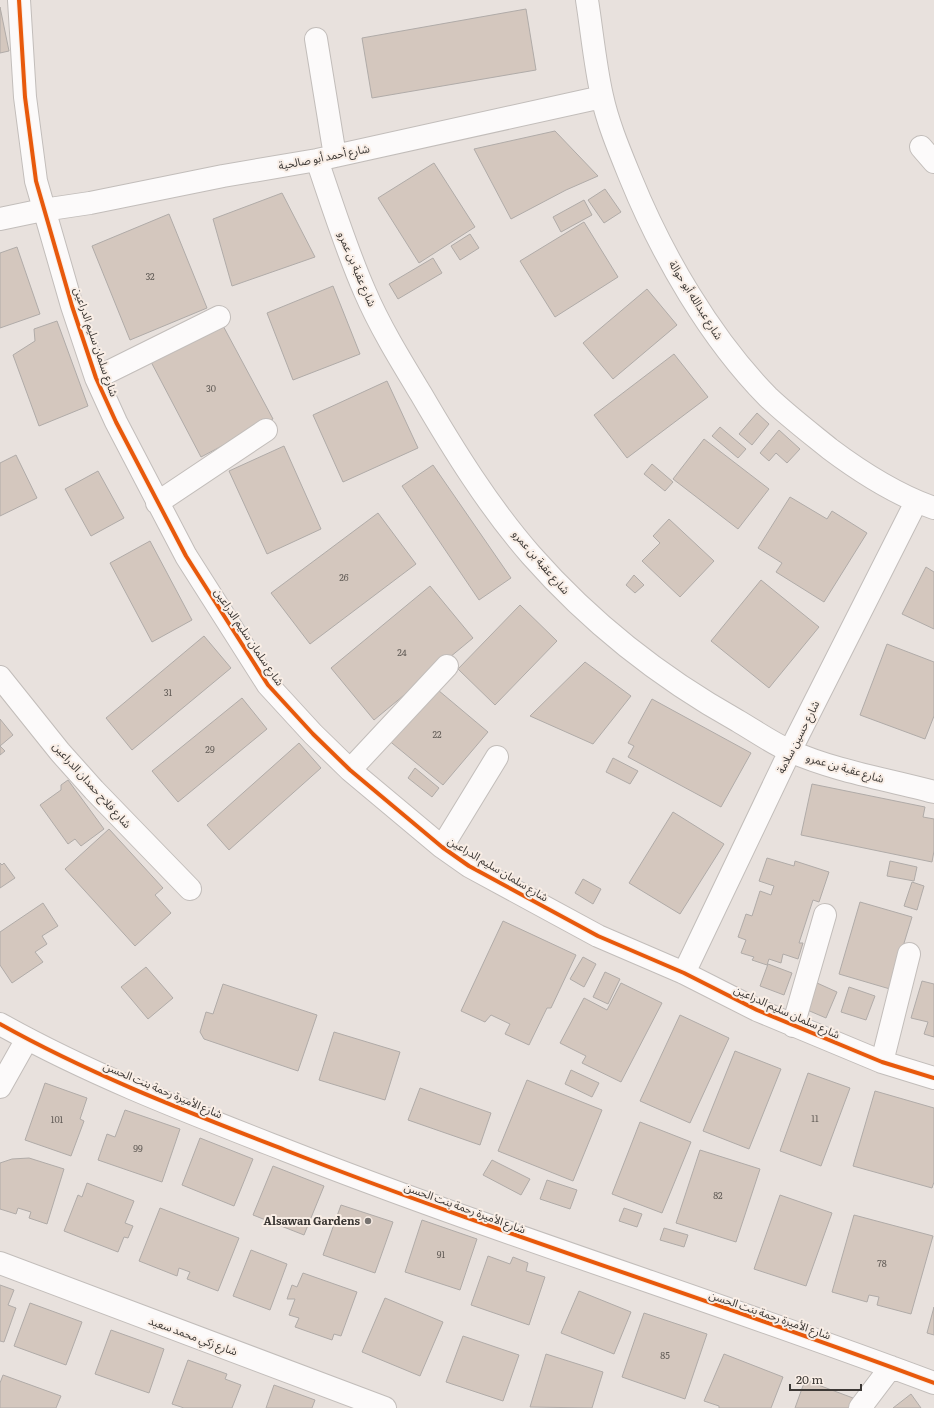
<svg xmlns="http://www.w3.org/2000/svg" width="934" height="1408" viewBox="0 0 934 1408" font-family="Literata,'Noto Sans Arabic',serif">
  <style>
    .building { fill: #d4c7be; stroke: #b0aba8 }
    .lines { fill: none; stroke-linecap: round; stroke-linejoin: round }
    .minor-casing { stroke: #c2bdba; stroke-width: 24 }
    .minor { stroke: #fcfafa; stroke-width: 22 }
    .cycleway-casing { stroke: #f9eee6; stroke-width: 6 }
    .cycleway { stroke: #e8590c; stroke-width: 4 }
    .poi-dot { fill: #787370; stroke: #f9eee6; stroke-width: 1.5 }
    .labels { text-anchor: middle; stroke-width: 4; stroke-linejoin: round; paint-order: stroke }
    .number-label { font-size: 9px; fill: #625c57 }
    .street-label { font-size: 11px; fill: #3c3835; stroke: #f9eee6 }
    .poi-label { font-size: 11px; font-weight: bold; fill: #3c3835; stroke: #f9eee6; text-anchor: end }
  </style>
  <rect width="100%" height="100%" fill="#e8e1dd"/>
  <path class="building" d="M0,7L9,51L0,53Z
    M526,9L536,70L372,98L362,38Z
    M555,131L598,176L566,190L511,219L474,149Z
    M434,163L475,227L419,263L378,198Z
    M605,189L621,212L604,223L588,200Z
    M282,193L315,257L232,286L213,219Z
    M584,200L592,215L561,232L553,217Z
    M169,214L207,308L130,340L92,246Z
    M584,222L618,277L555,317L520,261Z
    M470,234L479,248L460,260L451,246Z
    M17,247L40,314L0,328V253Z
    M433,258L442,273L398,299L389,284Z
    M333,286L360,354L293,380L267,313Z
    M647,289L677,325L613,379L583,343Z
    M57,321L88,406L39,426L13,355L35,341L34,329Z
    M221,322L273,419L201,457L150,360Z
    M674,354L708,397L627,458L594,415Z
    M387,381L418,448L343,482L313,415Z
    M757,413L769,424L752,445L739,434Z
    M720,427L746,449L738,458L712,436Z
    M779,430L800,449L787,463L776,453L769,461L760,453Z
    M704,439L769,489L738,529L673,479Z
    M284,446L321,529L267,554L229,471Z
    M16,455L37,498L0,516V463Z
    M652,464L673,482L665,491L644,474Z
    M433,465L511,578L479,600L402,486Z
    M98,471L124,518L91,536L65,489Z
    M790,497L827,519L832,511L867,533L824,602L776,572L782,563L758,548Z
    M378,513L416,564L310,644L271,593Z
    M669,519L714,561L680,597L642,561L660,543L653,536Z
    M150,541L192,620L152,642L110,563Z
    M926,567L934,572V629L902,614Z
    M634,575L644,585L635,593L626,585Z
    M761,580L819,627L769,688L711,641Z
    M430,586L473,638L374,720L331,668Z
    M520,605L557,641L495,705L458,669Z
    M204,636L231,668L132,750L106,718Z
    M887,644L934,662V716L925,739L860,715Z
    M585,662L631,696L593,744L530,716Z
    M432,685L488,732L443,785L387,739Z
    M242,698L267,729L178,802L152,771Z
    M652,699L751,753L721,807L628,757L634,746L628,743Z
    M0,719L13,735L0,746L5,751L0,755Z
    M299,743L321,768L229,850L207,825Z
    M613,758L638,771L630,784L606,772Z
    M415,768L439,788L432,797L408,778Z
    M68,780L104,829L81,846L75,839L68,844L40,805L61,790V785Z
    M812,784L925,807L923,817L934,819V851L932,862L801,835Z
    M673,812L724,844L680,914L629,883Z
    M109,829L163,888L155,895L171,913L135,946L65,869Z
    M767,858L794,866L795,861L829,872L819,902L813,900L799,943H803L798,959L783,954L781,963L769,959L767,965L752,960L754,957L741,953L746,940L738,937L746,914L752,916L760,891L771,895L774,886L759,881Z
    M890,861L917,867L914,881L887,876Z
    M0,863L2,865L4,863L15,878L0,888Z
    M583,879L601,889L593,904L575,893Z
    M912,882L924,886L917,910L904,906Z
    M860,902L912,917L890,989L839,974Z
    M43,903L58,926L42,936L47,944L35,952L43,962L12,983L0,965V932Z
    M503,921L576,955L551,1008H547L529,1045L505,1034L510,1024L491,1015L485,1022L461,1011Z
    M583,957L596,964L584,987L570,979Z
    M768,964L792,973L784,995L760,986Z
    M146,967L173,998L148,1019L121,987Z
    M605,972L620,979L608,1004L593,997Z
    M922,981L934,984V1037L924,1034L928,1022L911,1018Z
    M621,983L662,1003L621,1082L582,1063L586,1056L560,1043L584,998L607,1010Z
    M817,983L837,992L826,1018L805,1009Z
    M223,984L317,1015L298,1071L204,1039L200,1032L206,1012L213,1014Z
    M849,987L875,996L866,1020L841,1012Z
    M680,1015L729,1038L690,1123L640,1101Z
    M334,1032L400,1052L385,1100L319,1080Z
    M735,1051L781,1069L749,1149L703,1131Z
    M571,1070L599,1083L592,1097L565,1084Z
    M808,1073L850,1088L821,1166L780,1151Z
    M527,1080L602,1110L573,1181L498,1151Z
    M45,1083L87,1098L80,1119L84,1121L71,1156L25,1140Z
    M420,1088L491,1113L480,1145L408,1120Z
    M875,1091L934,1108V1182L932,1188L853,1166Z
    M125,1110L180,1129L162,1182L98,1160L107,1134L115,1137Z
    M640,1122L691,1142L662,1213L612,1194Z
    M200,1138L253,1159L234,1206L182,1185Z
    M700,1150L760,1169L736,1242L676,1223Z
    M29,1158L64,1169L47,1224L29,1218L31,1212L18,1208L16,1214L0,1209V1163L12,1159Z
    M492,1160L530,1179L521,1195L483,1175Z
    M273,1166L324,1186L304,1235L253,1215Z
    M547,1180L577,1190L570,1209L540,1199Z
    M87,1183L134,1201L125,1223L133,1226L128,1238L124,1237L118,1252L64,1231L78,1195L82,1197Z
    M780,1195L832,1213L806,1286L754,1269Z
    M341,1205L393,1222L375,1273L323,1255Z
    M160,1208L239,1238L218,1291L187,1279L190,1272L179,1268L177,1276L139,1261Z
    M624,1208L642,1214L637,1227L619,1221Z
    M854,1215L933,1236L911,1314L877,1305L879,1297L869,1295L867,1302L832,1292Z
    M422,1220L477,1239L460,1290L405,1272Z
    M664,1228L688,1235L684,1247L660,1240Z
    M251,1250L287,1264L270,1310L233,1296Z
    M488,1256L510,1264L513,1257L528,1263L526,1271L545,1277L529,1325L471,1305Z
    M303,1273L357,1292L341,1336L334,1334L332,1340L295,1327L299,1318L289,1315L295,1299H287L292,1285L297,1287Z
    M0,1285L14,1290L8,1305L16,1308L4,1342L0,1341Z
    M579,1291L631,1312L614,1354L561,1333Z
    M385,1298L443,1322L420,1376L362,1352Z
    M30,1303L82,1322L66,1365L14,1346Z
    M934,1307V1335L927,1333Z
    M644,1313L707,1334L685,1399L622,1377Z
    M111,1330L164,1349L149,1393L95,1374Z
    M463,1336L519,1355L503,1401L446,1382Z
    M546,1354L603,1372L592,1408L530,1407Z
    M724,1354L783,1377L771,1408H719V1406L704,1401Z
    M188,1360L227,1374L225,1379L241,1385L232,1408H184L172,1404Z
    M3,1375L61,1396L56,1408H0V1383Z
    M805,1380L853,1398L850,1408H795Z
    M274,1385L315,1400L312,1408H266Z
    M911,1394L921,1408H893Z"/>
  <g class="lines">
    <defs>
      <path id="minor" d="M19,0L25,97L36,181L72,306L96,378L116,422L186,556L268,685L313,734L350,770L442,847L469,866L598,936L684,973L757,1010L882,1062L934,1078
        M587,0C592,32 595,65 602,96C608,124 620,152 631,179C662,255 710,338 768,397C788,416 809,432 830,449C862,473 897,495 934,508
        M316,39L335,156
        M921,147L934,162
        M317,160C332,204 346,249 365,292C380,327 401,361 421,394C453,449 489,507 531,555C590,622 661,678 738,721C755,731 772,743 790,751C835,771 886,779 934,792
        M0,219L43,210L90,203L223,176L317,160L602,97
        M96,378L219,317
        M157,503L266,430
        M0,677L60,752L94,790L190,889
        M350,770L447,666
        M442,847L497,757
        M684,973L790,751L916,502
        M0,1024C91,1075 188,1112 285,1150C499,1234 719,1302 934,1383
        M793,1026L825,915
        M882,1062L909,954
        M0,1087L27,1039
        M0,1263L385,1408
        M860,1408L891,1367"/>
    </defs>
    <use href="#minor" class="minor-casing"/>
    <use href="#minor" class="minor"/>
    <defs>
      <path id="cycleway" d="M19,0L25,97L36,181L72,306L96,378L116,422L186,556L268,685L313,734L350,770L442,847L469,866L598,936L684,973L757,1010L882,1062L934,1078
        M0,1024C91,1075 188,1112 285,1150C499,1234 719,1302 934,1383"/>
    </defs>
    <use href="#cycleway" class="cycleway-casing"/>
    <use href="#cycleway" class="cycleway"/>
  </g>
  <circle class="poi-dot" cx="368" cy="1221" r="4"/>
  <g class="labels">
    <g class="number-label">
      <text x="150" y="280">32</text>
      <text x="211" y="392">30</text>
      <text x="344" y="581">26</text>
      <text x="402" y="656">24</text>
      <text x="168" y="696">31</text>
      <text x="437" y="738">22</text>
      <text x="210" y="753">29</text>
      <text x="815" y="1122">11</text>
      <text x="57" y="1123">101</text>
      <text x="138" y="1152">99</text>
      <text x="718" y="1199">82</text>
      <text x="441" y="1258">91</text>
      <text x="882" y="1267">78</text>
      <text x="665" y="1359">85</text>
    </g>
    <g class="street-label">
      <text transform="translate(324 157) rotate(-11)" y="4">شارع أحمد أبو صالحية</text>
      <text transform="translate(357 269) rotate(67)" y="4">شارع عقبة بن عمرو</text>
      <text transform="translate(696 300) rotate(58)" y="4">شارع عبدالله أبو حوالة</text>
      <text transform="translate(96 342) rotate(71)" y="4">شارع سلمان سليم الدراعين</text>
      <text transform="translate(541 562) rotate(49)" y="4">شارع عقبة بن عمرو</text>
      <text transform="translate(249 637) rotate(56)" y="4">شارع سلمان سليم الدراعين</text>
      <text transform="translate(798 737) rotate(-63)" y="4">شارع حسين سلامة</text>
      <text transform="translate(845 768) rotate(16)" y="4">شارع عقبة بن عمرو</text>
      <text transform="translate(92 785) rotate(48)" y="4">شارع فلاح حمدان الدراعين</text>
      <text transform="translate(498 869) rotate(31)" y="4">شارع سلمان سليم الدراعين</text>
      <text transform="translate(787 1012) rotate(24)" y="4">شارع سلمان سليم الدراعين</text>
      <text transform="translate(163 1090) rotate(23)" y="4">شارع الأميرة رحمة بنت الحسن</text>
      <text transform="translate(465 1208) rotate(20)" y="4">شارع الأميرة رحمة بنت الحسن</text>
      <text transform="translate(770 1315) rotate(19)" y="4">شارع الأميرة رحمة بنت الحسن</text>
      <text transform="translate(193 1336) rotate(20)" y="4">شارع زكي محمد سعيد</text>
    </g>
    <g class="poi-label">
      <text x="360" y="1225">Alsawan Gardens</text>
    </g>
  </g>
  <path d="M790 1384v6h71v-6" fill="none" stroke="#3c3835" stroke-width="2"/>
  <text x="796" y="1384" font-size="12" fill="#3c3835" stroke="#f9eee6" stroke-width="3" paint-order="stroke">20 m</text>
</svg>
